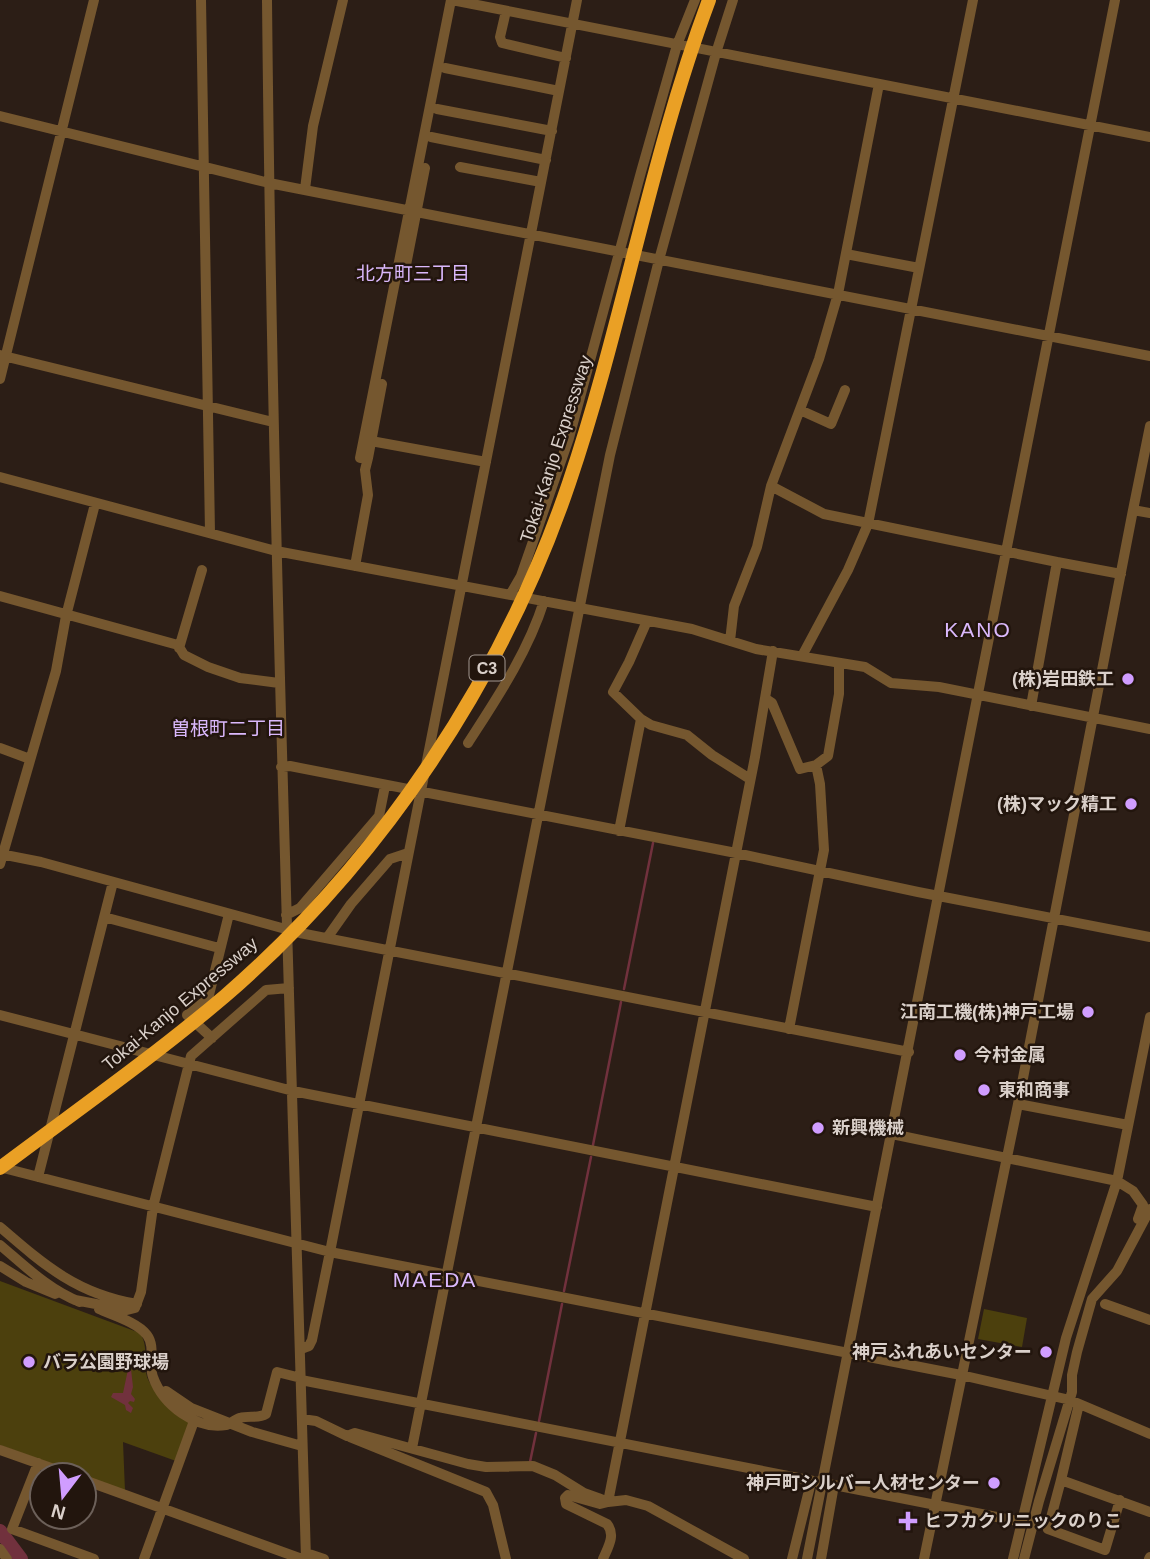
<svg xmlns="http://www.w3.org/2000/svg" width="1150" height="1559" viewBox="0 0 1150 1559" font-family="Arial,'Noto Sans JP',sans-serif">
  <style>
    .green { fill: #4c400d }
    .water { fill: #71313d }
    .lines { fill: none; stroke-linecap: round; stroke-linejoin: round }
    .stream { stroke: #71313d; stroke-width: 2.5 }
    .river { stroke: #71313d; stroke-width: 14 }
    .minor { stroke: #75572f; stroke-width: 10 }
    .highway-bridge { stroke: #eaa025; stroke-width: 14 }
    .poi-dot { fill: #d09dff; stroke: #22150d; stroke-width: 2.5 }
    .labels { text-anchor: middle; stroke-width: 5; stroke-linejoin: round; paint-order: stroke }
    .shield { fill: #22150d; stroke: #a39891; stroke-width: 2 }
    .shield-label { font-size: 16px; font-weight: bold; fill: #dad0ca }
    .street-label { font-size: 18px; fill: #dad0ca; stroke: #22150d }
    .poi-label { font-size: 18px; font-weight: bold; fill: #dad0ca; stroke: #22150d; text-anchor: end }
    .neighbourhood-label { font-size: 19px; fill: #dab8fc; stroke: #22150d }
    .quarter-label { font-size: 21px; letter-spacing: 2px; fill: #dab8fc; stroke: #22150d }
  </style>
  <rect width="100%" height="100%" fill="#2c1e16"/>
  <path class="green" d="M0,1281L140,1333C149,1347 143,1361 147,1377C152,1392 179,1411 191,1422L176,1461L123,1442L125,1491L0,1445Z
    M984,1309L1027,1318L1022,1347L978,1339Z"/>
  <path class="water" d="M130,1360L133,1387L131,1394L135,1399L134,1402L130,1401L128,1403L133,1408L131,1413L126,1410L125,1405L111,1397L113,1393H123Z"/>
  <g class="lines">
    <path class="stream" d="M624,989L653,843
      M593,1145L621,1002
      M564,1291L591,1157
      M539,1421L562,1304
      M530,1462L536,1433"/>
    <path class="river" d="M0,1531L21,1559"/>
    <path class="minor" d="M201,0L210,533
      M267,0C272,520 291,1039 306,1559
      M452,0L1150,137
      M506,11L500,37L502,43L566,58
      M445,68L559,91
      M437,109L552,131
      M0,116L269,183L1150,356
      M431,137L546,160
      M460,167L541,182
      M305,189L313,126L343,0
      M846,254L919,268
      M406,265L425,168
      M0,355L273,422
      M0,379L94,0
      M800,410L831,424L845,390
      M1150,426L1133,510L1150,513
      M371,441L486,462
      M368,458L382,384
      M0,477L276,551L692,629L756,649L865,667L891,683L939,687L1150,729
      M771,486L824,514L1057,562
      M355,566L368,495L365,470L368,458H360L451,0
      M510,595L521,576L569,438L641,172L677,45L695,0
      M0,596L178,645L184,655L208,667L240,678L279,683
      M730,641L734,606L757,547L771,486L819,359L838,294L879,84
      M179,648L202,570
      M802,656L848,570L868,524L973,0
      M766,699L772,703L800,769L816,765L820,784L824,850L789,1029
      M1031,706L1057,562L1121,574
      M641,719L651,725L687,735L712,755L750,779
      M468,743C497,698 528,652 544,601
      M0,748L30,759
      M816,765L828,756L839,694V664
      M281,767L290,766L736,853L918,892L1150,937
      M619,831L641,719L613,692L629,662L647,621
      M0,854L41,862L300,933L909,1052
      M0,864L56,671L66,616L95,504
      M286,915L300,908L379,816L385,786
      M104,917L219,948
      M327,938L351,904L390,859L408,853
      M0,1015L293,1091L877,1207
      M212,1038L187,1015L208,999L229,914
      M1018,1104L1128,1125
      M892,1134L1117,1181L1133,1191L1143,1205L1138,1219
      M0,1167L330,1252L961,1375L1070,1400L1150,1434
      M38,1177L113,882
      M0,1227C44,1265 77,1294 137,1304
      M0,1245C25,1266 49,1290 80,1302
      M0,1266L26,1282L55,1294
      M75,1300L127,1310L135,1308L141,1292L153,1207L191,1056L266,990L289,988
      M1105,1304L1150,1320
      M99,1309C112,1315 137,1322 147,1335C156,1347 148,1364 153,1377C163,1405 196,1430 226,1425C231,1424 235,1419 240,1418C249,1415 258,1419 266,1414L277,1372L301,1378
      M301,1349L309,1346L312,1340L330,1252L577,0
      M301,1380L1022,1522
      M166,1391L191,1408L252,1432L302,1446
      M302,1419L316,1421L347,1436L355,1433L468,1464L486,1467L533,1466L555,1475L584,1493L598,1498L608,1502L626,1500L648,1506L744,1559
      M350,1437L486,1492L493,1505L506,1559
      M412,1448L610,455L659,260L716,53L733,0
      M0,1450L71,1475
      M38,1463L12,1529L94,1559
      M84,1480L302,1559
      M1061,1480L1079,1404
      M1120,1500L1105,1550L1048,1529L1061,1480L1150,1512
      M0,1549L7,1559
      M306,1553L324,1559
      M144,1559L194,1421
      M603,1559C608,1547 616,1535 607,1524L566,1504L565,1498L568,1495L600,1504L608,1502L755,757L773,651
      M792,1559L811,1482
      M807,1559L1115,0
      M821,1559L834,1485
      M924,1559L1018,1104L1133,510
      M1013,1559L1066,1338L1117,1181L1150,1017
      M1024,1559L1039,1501L1072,1392V1375L1077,1352L1092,1299L1117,1271L1150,1209
      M1149,1559L1150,1557"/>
    <path class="highway-bridge" d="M0,1168C76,1111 153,1057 225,996C381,861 503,678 569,483C623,324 650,158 709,0"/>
  </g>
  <g class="poi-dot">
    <circle cx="1128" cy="679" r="7"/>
    <circle cx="1131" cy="804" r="7"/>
    <circle cx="1088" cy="1012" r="7"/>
    <circle cx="960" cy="1055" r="7"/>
    <circle cx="984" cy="1090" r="7"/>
    <circle cx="818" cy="1128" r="7"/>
    <circle cx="1046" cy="1352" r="7"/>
    <circle cx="29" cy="1362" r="7"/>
    <circle cx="994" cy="1483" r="7"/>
    <path d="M904.5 1510.5h7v7h7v7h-7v7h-7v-7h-7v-7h7z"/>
  </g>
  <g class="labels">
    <rect class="shield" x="469.5" y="655.5" width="35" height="25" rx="5"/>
    <g class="shield-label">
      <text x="487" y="674">C3</text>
    </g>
    <g class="street-label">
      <text transform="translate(556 449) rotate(-72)" y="6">Tokai-Kanjo Expressway</text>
      <text transform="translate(180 1004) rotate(-40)" y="6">Tokai-Kanjo Expressway</text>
    </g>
    <g class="poi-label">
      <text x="1114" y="685">(株)岩田鉄工</text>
      <text x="1117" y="810">(株)マック精工</text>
      <text x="1074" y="1018">江南工機(株)神戸工場</text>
      <text x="974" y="1061" text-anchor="start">今村金属</text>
      <text x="998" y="1096" text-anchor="start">東和商事</text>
      <text x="832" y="1134" text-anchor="start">新興機械</text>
      <text x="1032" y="1358">神戸ふれあいセンター</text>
      <text x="43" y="1368" text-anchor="start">バラ公園野球場</text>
      <text x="980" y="1489">神戸町シルバー人材センター</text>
      <text x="924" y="1527" text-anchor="start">ヒフカクリニックのりこ</text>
    </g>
    <g class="neighbourhood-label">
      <text x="413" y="280">北方町三丁目</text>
      <text x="228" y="735">曽根町二丁目</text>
    </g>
    <g class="quarter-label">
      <text x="978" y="637">KANO</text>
      <text x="435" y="1287">MAEDA</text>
    </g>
  </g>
  <g transform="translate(63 1496) rotate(196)"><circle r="33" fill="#22150d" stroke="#6c6059" stroke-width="2"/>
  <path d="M0-5L12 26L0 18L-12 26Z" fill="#d09dff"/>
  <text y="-10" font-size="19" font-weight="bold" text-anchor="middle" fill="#dad0ca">N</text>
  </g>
</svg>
